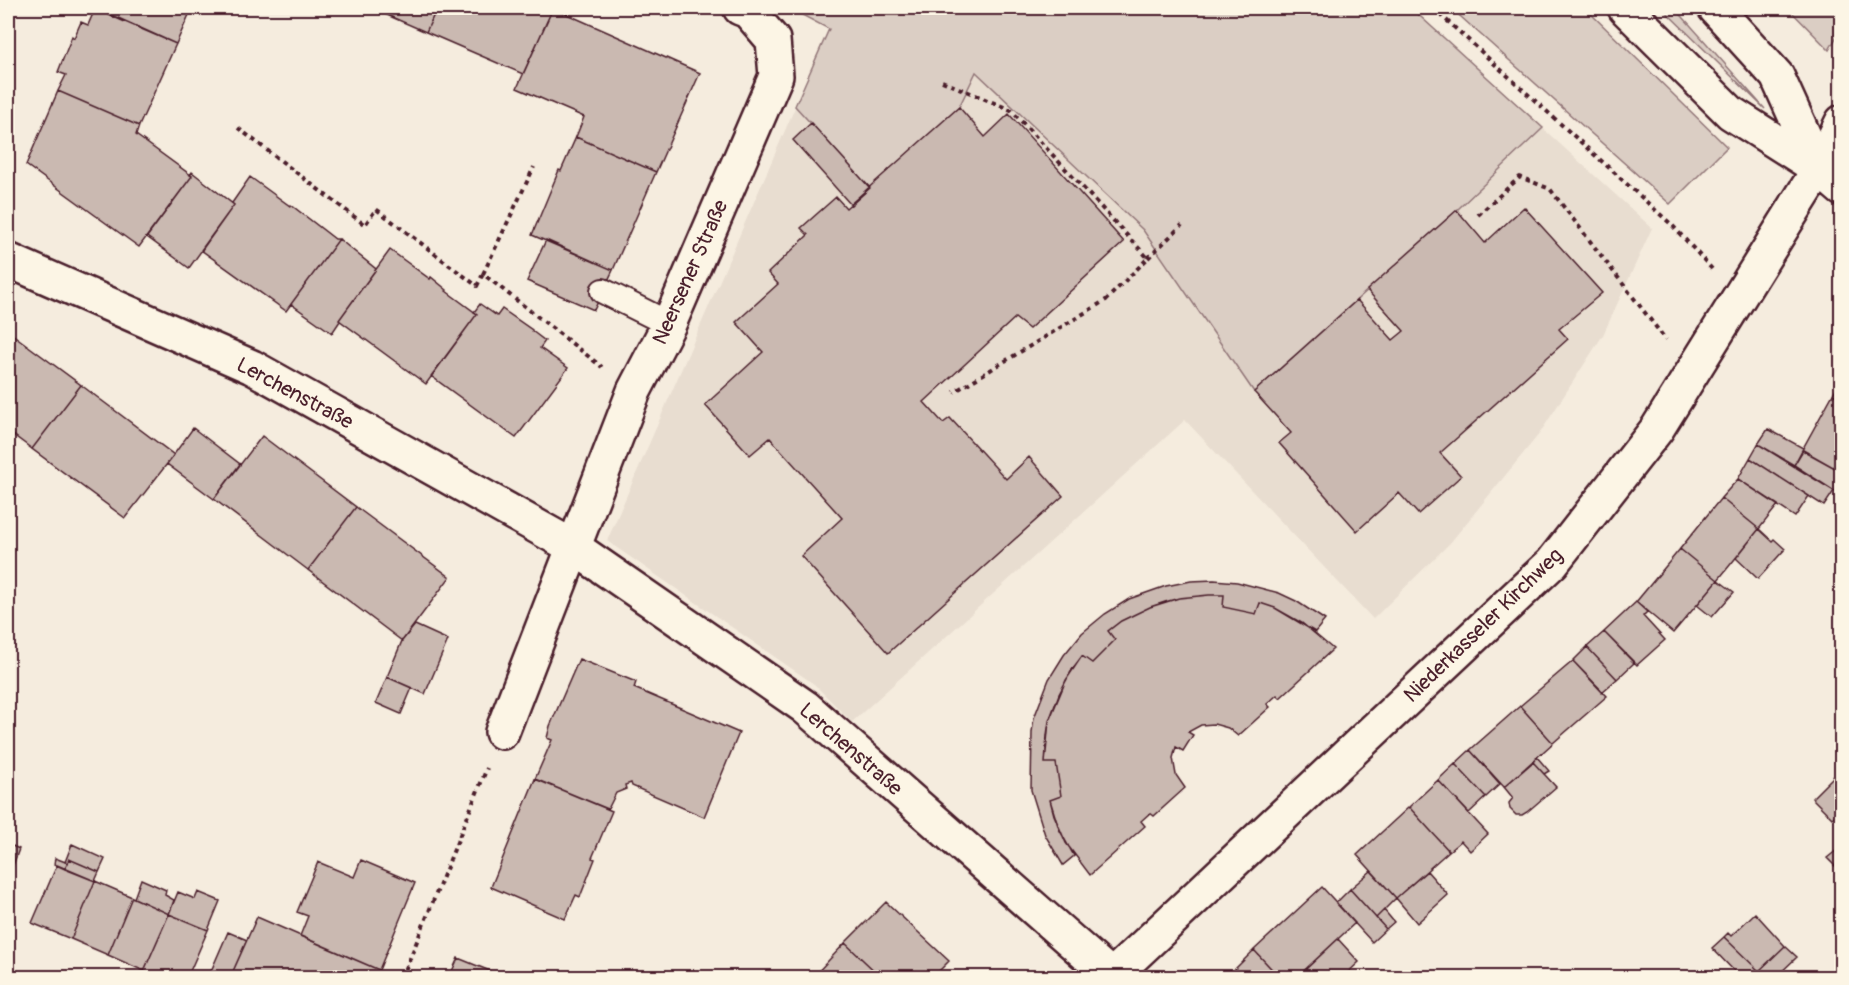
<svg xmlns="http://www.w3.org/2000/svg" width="1849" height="985" viewBox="0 0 1849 985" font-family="Pangolin,sans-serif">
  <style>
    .built { fill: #e8ddd0 }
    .green { fill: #dbcec4; stroke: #927678; stroke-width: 1.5 }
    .building { fill: #cab9b1; stroke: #4a1f2b; stroke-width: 1.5 }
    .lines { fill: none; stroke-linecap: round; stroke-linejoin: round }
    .service-casing { stroke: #4a1f2b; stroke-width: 28 }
    .minor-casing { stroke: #4a1f2b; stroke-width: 38 }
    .secondary-casing { stroke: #4a1f2b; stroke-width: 38 }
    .path { stroke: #4a1f2b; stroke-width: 4; stroke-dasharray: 4.5 4.5; stroke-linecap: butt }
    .service { stroke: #fcf5e5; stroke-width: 24 }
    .minor { stroke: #fcf5e5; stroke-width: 33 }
    .secondary { stroke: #fcf5e5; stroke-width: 33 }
    .labels { text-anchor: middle; stroke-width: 6; stroke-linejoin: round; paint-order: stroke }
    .street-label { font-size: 21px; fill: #4a1f2b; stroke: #fcf5e5 }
  </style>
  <rect width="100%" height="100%" fill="#f5ecde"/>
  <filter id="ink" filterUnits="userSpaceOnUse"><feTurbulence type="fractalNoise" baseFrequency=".0167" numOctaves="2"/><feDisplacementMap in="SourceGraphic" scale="12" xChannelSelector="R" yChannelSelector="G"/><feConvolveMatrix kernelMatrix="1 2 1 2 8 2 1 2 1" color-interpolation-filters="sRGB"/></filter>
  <g filter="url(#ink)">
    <path class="built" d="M789,8H1411L1652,228L1603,335L1540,433L1450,543L1373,619L1185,420L852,722L814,684L607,541L829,29Z"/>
    <path class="green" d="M789,8H1411L1543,128L1457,210L1254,392L1143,230L976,72L959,107L870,188L795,106L829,29Z
      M1451,8H1585L1727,147L1670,204Z
      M1662,8H1675L1765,109Z
      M1788,8H1841V29L1829,50Z"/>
    <path class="building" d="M96,8H192L176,44Z
      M371,8H437L426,32Z
      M437,8H555H553L523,74L426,32Z
      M553,8L700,73L656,172L576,137L584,117L517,88Z
      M95,9L176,44L139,126L58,91L66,75L58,72L72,36L74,38L81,22L88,25Z
      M58,91L139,126L136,135L192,176L139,247L26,165Z
      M959,107L985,137L1009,114L1124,242L1029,329L1015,318L924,402L943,423L950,418L1006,479L1029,457L1063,496L888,653L801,556L842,518L770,438L750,455L705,405L763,352L736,322L778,284L768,273L808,235L801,228L836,197L846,208Z
      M811,123L870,188L851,205L793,140Z
      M576,137L656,172L613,270L532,235L559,170L561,171Z
      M192,172L234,205L189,268L147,237L192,176L190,175Z
      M250,177L290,206L291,205L335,239H339L286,311L201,250L234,205L232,203Z
      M1524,207L1602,293L1559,329L1568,339L1440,453L1461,476L1418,514L1399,493L1357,531L1279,443L1291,433L1254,392L1357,300L1393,340L1404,331L1367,290L1457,210L1485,243Z
      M339,239L376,269L339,320L340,321L332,333L291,304Z
      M546,240L613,270L594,310L527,281Z
      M390,250L430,279L431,277L447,290L446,291L477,314L426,384L339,320Z
      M480,304L497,316L502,309L532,330V331L545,341L540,348L568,368L516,438L431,376L477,314L474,312Z
      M8,331L81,385L32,449L8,431Z
      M1841,379H1842V399L1833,394Z
      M81,385L174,455L125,518L32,449Z
      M1833,394L1842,399V472L1802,450Z
      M193,428L240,464L214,499L167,464Z
      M1768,429L1803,448L1794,465L1758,444Z
      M262,436L356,507L308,570L214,499Z
      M1758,444L1834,491L1824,506L1750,458Z
      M1803,450L1842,472V496L1794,465Z
      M1750,458L1809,496L1795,517L1738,479Z
      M1738,479L1778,505L1759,529L1721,498Z
      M1721,498L1759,529L1718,580L1680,549Z
      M356,507L450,577L402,641L308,570Z
      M1759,529L1772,541L1774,539L1785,549L1758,579L1736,558Z
      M1680,549L1718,580L1673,633L1636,602Z
      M1214,580L1237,582L1279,593L1296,601L1325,620L1315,632L1275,608L1260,603L1256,614L1223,607L1224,595H1209L1179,598L1150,607L1121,621L1108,631L1115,640L1092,663L1082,656L1066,680L1049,721L1047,735L1045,763H1056L1061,796L1050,800L1059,829L1074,856L1063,865L1045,835L1031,790L1032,732L1034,718L1049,679L1064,655L1082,633L1105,614L1129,599L1166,586L1191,581Z
      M1718,580L1734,592L1712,617L1697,605Z
      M1209,595H1224L1223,607L1256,614L1260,603L1275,608L1302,623L1333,649L1280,698L1277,695L1267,704L1270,707L1238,736L1228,728L1214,724L1201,725L1188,732L1193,735L1183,751L1176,747L1173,758L1176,775L1185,788L1154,816L1150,813L1141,821L1145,826L1090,875L1066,843L1054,815L1050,800L1061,796L1056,763H1045L1049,721L1059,694L1073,668L1082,656L1092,663L1115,640L1108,631L1121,621L1150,607L1165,602L1179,598Z
      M1636,602L1647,612L1643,616L1665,640L1637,665L1604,632Z
      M415,625L448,640L425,694L387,677L402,641Z
      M1604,632L1634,663L1617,679L1587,647Z
      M1587,647L1617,679L1602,692L1573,661Z
      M579,659L636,682L634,688L739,733L704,817L632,786L631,783L625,785L626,789L616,793L608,809L535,779L552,740L547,738L550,726Z
      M1573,661L1607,696L1553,743L1520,706Z
      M387,677L412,688L401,714L376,703Z
      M1520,706L1553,743L1504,787L1470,750Z
      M1470,750L1500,784L1486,797L1455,764Z
      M1537,757L1549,771L1544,774L1533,762Z
      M1533,762L1556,787L1527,812L1522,815H1516L1510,809L1509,803L1513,798L1504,787Z
      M1455,764L1486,797L1469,813L1438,780Z
      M1842,768V819L1837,814L1832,818L1812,798Z
      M535,779L612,811L592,858L595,859L580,897L576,895L565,919L491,887Z
      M1438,780L1488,834L1470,851L1461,841L1449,851L1409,807Z
      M1409,807L1449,851L1396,898L1357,855Z
      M8,844L19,849L8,879Z
      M72,844L105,859L99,872L69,859L68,863L65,862Z
      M1842,846V873L1827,858Z
      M55,858L68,863L65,869L54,864Z
      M69,859L99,872L95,881L65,869Z
      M361,860L415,883L379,970L300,936L308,916L297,912L318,862L354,877Z
      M57,865L95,881L71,939L32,923Z
      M1371,871L1396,898L1376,918L1350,889Z
      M1427,871L1448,895L1417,923L1396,898Z
      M141,879L166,890L165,895L174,900L169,914L134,898Z
      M95,881L132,897L108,955L71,939Z
      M1322,887L1355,923L1296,978H1280L1254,950Z
      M1350,889L1386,929L1372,942L1336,903Z
      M178,892L195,899L198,892L220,901L208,930L169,914Z
      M132,897L169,914L144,971L108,955Z
      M886,902L949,961L932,978H882L845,943Z
      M1384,910L1394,922L1386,929L1376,918Z
      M1755,913L1785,946L1759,971L1724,937L1728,933L1731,936Z
      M169,914L208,930L187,978H158L144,971Z
      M257,917L379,970L376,978H230Z
      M228,932L247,940L230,978H208Z
      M1724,937L1759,971L1765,978H1741L1712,948Z
      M1338,939L1359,962L1342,978H1314L1306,969Z
      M845,943L882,978H812Z
      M1785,946L1797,957L1776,977L1775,976L1765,978L1759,971Z
      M1254,950L1280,978H1226Z
      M458,958L490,971L487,978H449Z"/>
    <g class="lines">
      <defs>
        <path id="service" d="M603,291L669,324"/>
        <path id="minor" d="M8,260L252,367L572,546L805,707L1111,976
          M502,732L634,391L669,324L776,76L773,40L748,11L740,8
          M1110,978L1552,563L1657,429L1819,169L1842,122"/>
        <path id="secondary" d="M1625,8L1731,113L1819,169L1842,189
          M1715,8L1777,76L1819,169"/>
      </defs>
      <use href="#service" class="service-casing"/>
      <use href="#minor" class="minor-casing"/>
      <use href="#secondary" class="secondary-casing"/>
      <path class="path" d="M1433,8L1672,225L1712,269
        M942,81L1011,110L1148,258L1106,300L954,392
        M238,128L365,225L376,209L477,286L483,274L602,367
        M1478,215L1520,177L1550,189L1666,340
        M1148,258L1182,225
        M483,274L534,167
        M402,978L487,768"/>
      <use href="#service" class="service"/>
      <use href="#minor" class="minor"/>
      <use href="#secondary" class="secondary"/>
    </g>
  </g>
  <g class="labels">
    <g class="street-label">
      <text transform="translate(690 272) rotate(-66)" y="7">Neersener Straße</text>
      <text transform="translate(295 393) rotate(28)" y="7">Lerchenstraße</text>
      <text transform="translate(1483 625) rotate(-44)" y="7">Niederkasseler Kirchweg</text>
      <text transform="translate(851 749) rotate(41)" y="7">Lerchenstraße</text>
    </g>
  </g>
  <rect width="1849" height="985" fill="none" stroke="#fcf5e5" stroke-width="30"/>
  <rect x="15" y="15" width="1819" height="955" fill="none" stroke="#4a1f2b" stroke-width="2" filter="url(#ink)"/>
</svg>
